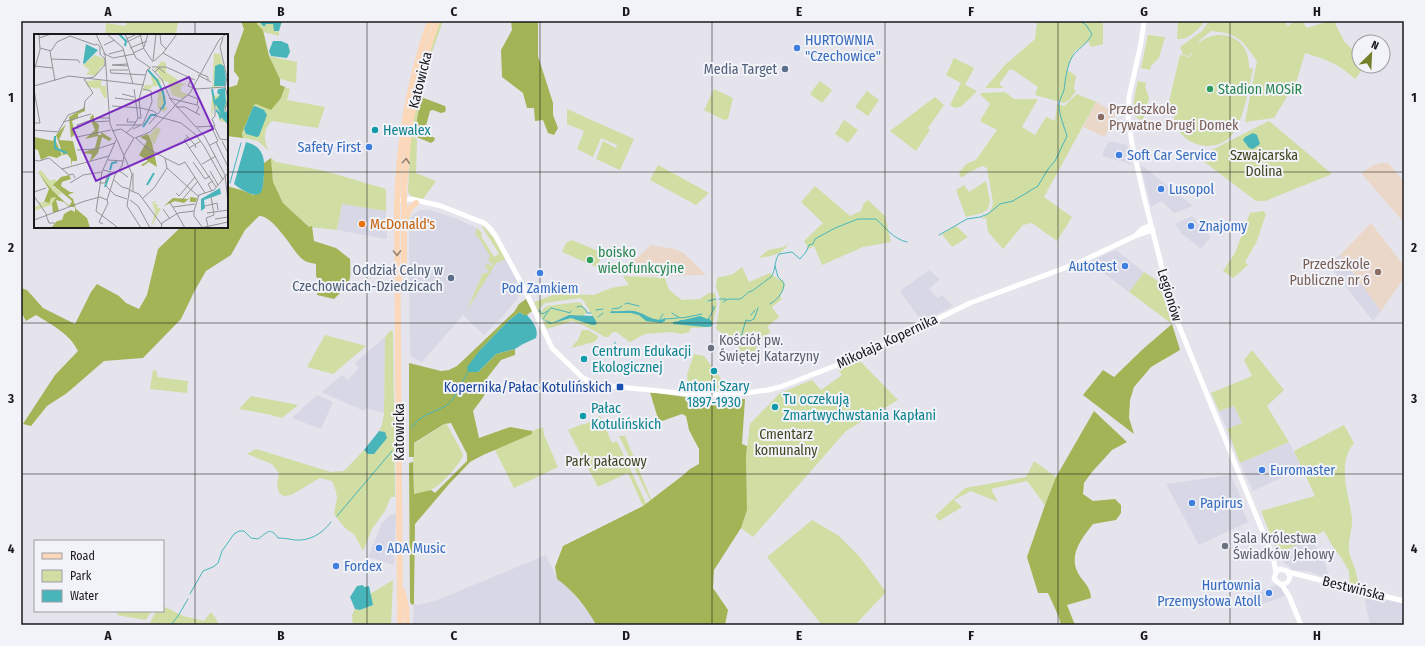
<svg xmlns="http://www.w3.org/2000/svg" width="1425" height="646" viewBox="0 0 1425 646" font-family="'Fira Sans Condensed',sans-serif">
  <style>
    .built { fill: #d7d7e5 }
    .education { fill: #ebd7c8 }
    .green { fill: #d0dda3; fill-rule: evenodd }
    .forest { fill: #a2b455 }
    .water { fill: #48b5ba }
    .lines { fill: none; stroke-linecap: round; stroke-linejoin: round }
    .stream { stroke: #48b5ba; stroke-width: 1 }
    .tertiary { stroke: #fff; stroke-width: 5 }
    .primary { stroke: #fad8b9; stroke-width: 6 }
    .oneway { stroke: #958272 }
    .grid { fill: none; stroke: #19191c; stroke-width: 1; stroke-opacity: 0.55 }
    .shop-dot { fill: #3f7fe0; stroke: #f2f2f9; stroke-width: 1.5 }
    .service-dot { fill: #5c6f8a; stroke: #f2f2f9; stroke-width: 1.5 }
    .leisure-dot { fill: #2e9e5b; stroke: #f2f2f9; stroke-width: 1.5 }
    .education-dot { fill: #8d6e63; stroke: #f2f2f9; stroke-width: 1.5 }
    .culture-dot { fill: #0f9aa8; stroke: #f2f2f9; stroke-width: 1.5 }
    .food-dot { fill: #e8710a; stroke: #f2f2f9; stroke-width: 1.5 }
    .worship-dot { fill: #6b7280; stroke: #f2f2f9; stroke-width: 1.5 }
    .transit-dot { fill: #1a4fb4; stroke: #f2f2f9; stroke-width: 1.5 }
    .labels { text-anchor: middle; stroke-width: 4; stroke-linejoin: round; paint-order: stroke }
    .shop-label { font-size: 14px; fill: #366cbe; stroke: #f2f2f9; text-anchor: start }
    .service-label { font-size: 14px; fill: #4e5e75; stroke: #f2f2f9; text-anchor: end }
    .street-label { font-size: 14px; fill: #19191c; stroke: #f2f2f9 }
    .leisure-label { font-size: 14px; fill: #27864d; stroke: #f2f2f9; text-anchor: start }
    .education-label { font-size: 14px; fill: #785e54; stroke: #f2f2f9; text-anchor: start }
    .culture-label { font-size: 14px; fill: #0d838f; stroke: #f2f2f9; text-anchor: start }
    .park-label { font-size: 14px; fill: #3e451e; stroke: #f2f2f9 }
    .food-label { font-size: 14px; fill: #c56008; stroke: #f2f2f9; text-anchor: start }
    .worship-label { font-size: 14px; fill: #5b616d; stroke: #f2f2f9; text-anchor: start }
    .transit-label { font-size: 14px; fill: #164399; stroke: #f2f2f9; text-anchor: end }
    .inset-river { fill: none; stroke: #48b5ba; stroke-width: 2 }
    .inset-road { fill: none; stroke: #939399; stroke-width: 1 }
    .view { fill: #7b2cbf; fill-opacity: 0.15; stroke: #7b2cbf; stroke-width: 2 }
    .inset-edge { fill: none; stroke: #19191c; stroke-width: 2 }
    .neatline { fill: none; stroke: #19191c; stroke-width: 1.5 }
    .grid-label { font-size: 13px; text-anchor: middle; font-weight: bold; fill: #19191c }
  </style>
  <rect width="100%" height="100%" fill="#e5e4ec"/>
  <path class="built" d="M1109,142H1115L1127,145L1131,164L1102,156L1105,148Z
    M1140,164L1193,206L1174,213L1162,201L1151,207Z
    M342,204L386,211L387,239L337,230Z
    M420,210H430L457,219L477,228L476,229L479,238L490,256L493,264L491,266L487,264L490,270L486,274L483,273L466,311L496,263L506,259L522,290L517,299L503,316L484,335L463,315L422,362L412,357L410,354L409,225L411,218L414,214Z
    M1192,216L1211,237L1201,249L1181,233L1175,224Z
    M1116,250L1144,272L1129,292L1089,262Z
    M1340,255L1381,311L1373,321L1328,264Z
    M929,270L940,279L929,289L938,298L942,295L953,306L922,322L900,291Z
    M385,337L384,413L365,408L364,411L322,392L342,375L348,380L359,368L355,363Z
    M317,395L333,402L321,429L292,418Z
    M1234,406L1242,423L1227,429L1219,411Z
    M1289,442L1302,468L1253,491L1240,463Z
    M1231,475L1241,498L1238,499L1248,522L1199,545L1166,484Z
    M396,513L394,565L368,557L382,523L389,516Z
    M1311,538L1325,563L1330,580L1309,571L1292,570L1289,566L1281,560L1278,554Z
    M546,555L557,579L567,586L591,616L596,625H413L414,604L418,605L435,601Z
    M1276,585L1281,588L1285,596L1256,606L1250,594Z
    M1366,596L1404,604V625H1370L1365,601Z"/>
  <path class="education" d="M1096,102L1116,113L1105,137L1083,127Z
    M1381,163H1388L1404,181V223L1361,173L1374,165Z
    M1371,223L1404,266V278L1381,311L1340,255Z
    M651,245L675,249L684,253L706,275L650,276L630,275L618,272L617,270L618,268L637,258Z"/>
  <path class="green" d="M127,21H178L176,35H105L106,23L126,26Z
    M257,21L266,24H273L277,32L279,31V36L264,32L263,30L257,24Z
    M440,21H443L429,61L421,96L414,136L417,140L416,173L436,181L423,199L411,196L408,192C409,174 409,155 411,137C416,97 427,59 440,21Z
    M1037,21H1067L1070,23L1071,21H1103V44L1091,47L1088,41L1074,52L1067,70L1076,76L1074,89L1076,91L1069,100L1064,103L1035,95L1038,87L1015,71L1010,69L999,84L1004,88H985L1005,65L1035,39Z
    M1178,21H1205C1198,30 1189,40 1177,39Z
    M1209,21H1284L1288,26L1293,22L1292,21H1302L1307,28L1329,21H1334L1344,41L1359,57V66H1365L1355,79C1337,63 1328,60 1305,53L1297,80L1274,118L1245,122L1257,61C1242,40 1238,33 1211,31L1200,40L1198,43C1221,26 1250,37 1249,68L1253,69C1249,86 1243,123 1232,135C1211,159 1171,140 1174,112L1167,110L1180,55L1190,57L1193,50L1189,56L1183,55L1180,47L1202,31Z
    M1148,35L1165,37L1159,58L1151,66L1150,70L1141,68Z
    M269,56L297,62L296,83L280,79Z
    M954,58L974,68L965,85L977,91L962,106L955,108L950,105L961,83L946,75Z
    M820,81L832,90L822,103L810,94Z
    M1138,81L1147,83L1145,86L1149,98L1143,121C1141,119 1136,118 1135,116C1131,110 1136,88 1138,81Z
    M285,87L290,89L287,100L325,107L318,128L272,121C263,129 263,141 269,151L258,141L243,138L242,133L244,129L246,134L248,135L254,106L253,107L254,105L281,98Z
    M714,89L733,98L728,119L724,120L704,110Z
    M867,91L879,100L868,116L855,107Z
    M1005,92L1014,99H1038L1022,127L1035,135L1046,117L1055,121L1057,104L1064,106L1077,94L1096,102L1044,197L1072,217L1057,241L1032,223L1023,225L1003,249L988,232L986,218L980,219C987,215 992,211 993,202L987,168L982,166L968,173L961,178L959,173L966,164L976,160L997,130L980,121L990,104L980,94L982,93Z
    M935,97L944,105L928,128L930,130L916,151L890,131Z
    M567,109L634,139L620,170L596,159L603,141L616,148L617,145L601,138L593,157L577,149L584,131L567,124Z
    M844,120L858,130L848,143L835,134Z
    M1269,121L1332,174L1265,201H1256L1198,157Z
    M271,158L276,162L325,171L386,189V211L342,204L337,230L309,227L283,203L273,182Z
    M658,165L709,193L696,205L650,180Z
    M986,181L990,201L988,209L982,213L966,217L956,190L964,185L969,192Z
    M815,186L850,216L861,211L864,203L868,200L885,216L891,242L863,247L822,265L814,246L809,249L804,241L823,223L801,202Z
    M1263,211L1266,214L1256,243L1245,262L1248,265L1233,278L1223,271L1235,253L1250,213Z
    M481,225L484,227L493,237H494L506,259L496,263L466,312L483,273L486,274L489,270L485,268L487,263L491,266L493,264L488,261L490,256L479,238L475,234L477,228L482,233L481,236L494,257L499,254Z
    M956,226L968,237L952,247L942,234Z
    M572,240L603,253L597,267L562,252L566,243Z
    M788,243C785,254 769,257 759,258L768,250L784,247Z
    M742,267L749,282L770,273L778,279L783,280L785,286L780,296L782,299L772,307L779,317L767,327L771,332L759,340L753,357L743,363L738,344L716,329L719,311L720,298L716,287L717,278L733,274Z
    M1144,272L1158,281L1172,324L1129,292Z
    M623,276L665,278L669,290L682,300L700,299L709,293H715L717,305L712,327L691,328L689,332L682,334L671,332L645,334L630,342L616,332H613L608,337H605L585,326L573,321L547,329L534,302L556,294L594,295L611,288L629,285ZM580,298L583,300L597,323L571,318L552,323L569,315L584,316L585,314L587,313L582,304L579,302L547,306L543,309L542,313L540,308L545,303Z
    M582,330H588L598,336V338L594,342L571,348L578,340Z
    M390,331H393L395,497H391L385,511L372,529L363,551L354,534L346,529L336,517L334,513L337,499L336,491L332,481L320,478L291,495L284,496L279,493L277,484L279,473L272,464L247,454L256,449L331,472L344,471L364,450L366,453L383,431H379L382,425L384,413L385,337Z
    M325,335L366,346L333,374L307,367Z
    M1252,350L1284,390L1267,406L1289,442L1240,463L1227,429L1242,423L1234,406L1219,411L1211,393L1252,376L1244,360Z
    M694,354L704,356L725,384L722,392H689L687,374Z
    M860,361L898,400L846,431L753,537L741,528L747,510L746,457L750,424L780,393L812,380L821,390L842,375L838,370Z
    M153,370L157,371V377L188,381L187,393L150,389Z
    M251,396L298,405L282,418L267,414L239,409Z
    M600,416L612,443L617,441L646,503L643,506L628,473L598,487L568,430L583,424H585L590,422L591,420Z
    M446,423L461,450L463,456C458,466 441,486 430,490C425,492 419,493 414,494L413,462L414,444Z
    M1344,425L1354,443C1336,466 1349,492 1352,518C1353,528 1348,539 1349,549C1349,556 1353,562 1355,569C1357,575 1358,582 1359,588L1350,585L1349,571L1342,559L1332,545L1324,531L1278,554L1261,511L1315,496L1294,451Z
    M543,427L544,435L558,467L514,488L495,450L532,434V431Z
    M619,436H625L651,499L650,500Z
    M1034,461L1056,477L1045,505L1027,481L991,489L998,502L971,491L954,500L962,507L939,521L935,516L965,488L1026,477Z
    M812,520L839,536L859,556L886,592L855,625H822L767,557Z
    M393,580L391,625H353L352,615L355,609L360,610L373,605L370,594Z
    M163,606L183,616L204,621L211,612L215,617L219,625H149L156,611H163Z
    M118,611H151L146,620L117,615Z"/>
  <path class="forest" d="M241,21H257V24L263,30L269,56L280,79V85L285,87L281,98L271,110L256,104L254,105L242,133L243,138L227,136V88L237,85L239,78L234,71V57L244,29Z
    M511,21H538V56L553,103V115L558,128L554,135L548,133L543,120L535,121L534,108H527L523,93L502,77L501,50L512,30Z
    M421,97L445,106L446,109L445,112L441,113L433,110L430,111L424,133L435,138L434,141L431,143L414,136Z
    M271,158L273,182L283,203L309,227L312,226L314,241L336,248L350,259C351,284 351,282 334,299L317,295L319,281L316,276V264C311,263 305,262 301,258C292,249 273,215 259,216L245,230L231,255L206,271L194,292L181,319L143,358L104,361L67,393L47,406L31,426L23,424L55,375L78,351C70,334 52,325 36,315L26,321L21,312V288L27,290L43,308L75,324L91,292L97,284L119,296L126,303L139,309L147,295L158,249L181,227H227V186L241,190L254,195L263,187L264,163Z
    M526,299L532,311L527,315H523L520,312L508,321L480,350L478,372L496,354L515,349V355L501,360L487,378L484,396L473,411L479,438L510,427L532,431V434L483,455L470,462L450,483L415,524L414,599V604L412,605L410,602L409,463L413,462L414,494L431,490L435,493L467,461V454L451,423L444,424L414,443V457H409V363L441,371L449,370L457,366L514,312L519,304Z
    M1172,324L1180,350L1151,367L1134,387L1130,400L1129,418L1134,434L1083,395L1103,370L1114,377L1143,349Z
    M650,392L706,400L745,399L742,444L747,446L746,457L747,510L741,528L714,570L713,588L728,610L725,625H596C587,608 573,590 557,579L555,567L563,546L643,506L682,476L690,469L699,464V449L689,430L686,416L682,414L659,422Z
    M1094,411L1127,442L1112,450L1092,472L1084,483L1083,494L1093,501L1115,499L1121,505V513L1116,520L1093,524C1083,537 1069,553 1077,571C1082,582 1090,584 1091,598L1067,605L1075,625H1061L1058,615L1048,593H1038L1027,557L1045,505L1056,477Z"/>
  <path class="water" d="M259,21H282L279,31H274L273,24H266L265,26H263Z
    M273,41H281L288,44L290,52L287,58L271,56L269,51Z
    M255,106L264,110L267,115L259,136L257,137L246,134L244,129L253,107Z
    M1253,133L1257,135L1260,144L1253,149L1249,148L1243,140L1245,137Z
    M246,142C252,144 258,146 261,152C265,159 264,167 264,174C263,179 264,187 261,192C256,200 239,188 234,184Z
    M611,311C618,312 626,310 633,311C644,312 655,324 665,318V321L661,323L646,321L639,315L631,313H610Z
    M520,312L523,315H527C533,322 539,329 536,338L523,344L515,349L496,354L478,372H468L467,367L480,350L508,321Z
    M569,315L593,316L597,323L595,325H592L571,318L550,324L543,319L552,323Z
    M700,316L707,319L709,318L713,324C711,327 709,327 706,327L673,324V322L679,321L680,320H683Z
    M379,431L385,432L387,438L374,454H368L364,450Z
    M363,585L364,587L369,586L373,605L360,610L355,609L350,597L357,586Z"/>
  <g class="lines">
    <path class="stream" d="M230,183L241,143
      M939,235L967,219L980,217L988,214L1000,204L1013,201L1038,186L1048,169L1055,161L1067,136C1064,126 1059,115 1059,105C1059,99 1063,95 1064,90C1065,81 1067,66 1072,57C1078,48 1087,45 1092,34L1086,25L1080,21
      M719,299H726
      M708,301L716,299
      M723,302C729,297 733,300 740,299C745,297 746,292 752,291L771,277C776,270 774,261 779,254L792,252L800,259L806,252L809,245L813,244L815,239L835,228L858,219H876C886,228 893,239 907,242
      M625,304L627,303L639,306
      M770,304C778,299 784,292 784,283L778,277L775,266
      M713,306V309
      M577,307L581,306L586,310L587,313H591
      M612,309L619,308L622,306
      M596,310L603,309
      M539,311V310L542,314L548,311
      M672,313L678,317L682,318L702,314
      M751,315L755,310
      M598,317L603,313
      M709,318L715,307
      M543,319L549,310L551,308L567,312L570,313L571,311
      M660,319L663,314
      M665,319L678,318
      M740,340L746,320L750,321L754,319L758,308
      M615,342V345
      M604,356L614,346
      M411,428L418,420L428,414L446,406L453,399L468,372
      M337,516L392,451
      M190,594L203,571L213,567L218,563L222,551L234,534L239,531H244L251,538L258,539C267,533 270,526 278,538C284,538 289,539 295,540C310,541 322,534 331,522
      M171,625L178,616L188,599"/>
    <path class="tertiary" d="M1144,21L1141,43L1129,97L1128,116L1132,144L1145,201L1173,311L1273,557L1276,572L1274,579L1280,584C1285,585 1289,582 1290,577L1287,571L1280,569L1276,572
      M401,200L411,199L441,206L484,223L489,227L495,235L525,290L552,348L583,378L593,383L599,385L701,395L746,393L768,390L780,387L866,354L970,303L1078,263L1135,236L1153,230
      M1136,235L1142,229L1151,225
      M1288,572L1404,601
      M1282,585L1289,596L1301,625"/>
    <path class="primary" d="M406,218L410,208L416,203
      M399,279L404,266V188L409,129L421,70L437,21
      M402,591L406,606L407,625
      M400,625L397,209C398,144 409,82 430,21"/>
  </g>
  <defs><path id="oneway-chevron" d="M-2-3.5L2.5 0L-2 3.5" fill="none" stroke-width="1.6" stroke-linecap="round" stroke-linejoin="round"/></defs>
  <g class="oneway">
    <use href="#oneway-chevron" transform="translate(406 161) rotate(-85)"/>
    <use href="#oneway-chevron" transform="translate(397 253) rotate(89)"/>
  </g>
  <path class="grid" d="M195,21V35M367,21V625M540,21V625M712,21V625M885,21V625M1058,21V625M1230,21V625M21,172H35M227,172H1404M195,227V625M21,323H1404M21,474H1404"/>
  <g class="shop-dot">
    <circle cx="797" cy="48" r="4"/>
    <circle cx="369" cy="147" r="4"/>
    <circle cx="1119" cy="155" r="4"/>
    <circle cx="1161" cy="189" r="4"/>
    <circle cx="1191" cy="226" r="4"/>
    <circle cx="1125" cy="266" r="4"/>
    <circle cx="540" cy="273" r="4"/>
    <circle cx="1262" cy="470" r="4"/>
    <circle cx="1192" cy="503" r="4"/>
    <circle cx="379" cy="548" r="4"/>
    <circle cx="336" cy="566" r="4"/>
    <circle cx="1269" cy="593" r="4"/>
  </g>
  <g class="service-dot">
    <circle cx="785" cy="69" r="4"/>
    <circle cx="451" cy="278" r="4"/>
  </g>
  <g class="leisure-dot">
    <circle cx="1210" cy="89" r="4"/>
    <circle cx="590" cy="260" r="4"/>
  </g>
  <g class="education-dot">
    <circle cx="1101" cy="117" r="4"/>
    <circle cx="1378" cy="272" r="4"/>
  </g>
  <g class="culture-dot">
    <circle cx="375" cy="130" r="4"/>
    <circle cx="584" cy="359" r="4"/>
    <circle cx="714" cy="371" r="4"/>
    <circle cx="775" cy="407" r="4"/>
    <circle cx="583" cy="416" r="4"/>
  </g>
  <circle class="food-dot" cx="362" cy="224" r="4"/>
  <g class="worship-dot">
    <circle cx="711" cy="348" r="4"/>
    <circle cx="1225" cy="546" r="4"/>
  </g>
  <rect class="transit-dot" x="616" y="383" width="8" height="8" rx="2"/>
  <g class="labels">
    <g class="shop-label">
      <text x="805" y="45">HURTOWNIA<tspan x="805" dy="16">"Czechowice"</tspan></text>
      <text x="361" y="152" text-anchor="end">Safety First</text>
      <text x="1127" y="160">Soft Car Service</text>
      <text x="1169" y="194">Lusopol</text>
      <text x="1199" y="231">Znajomy</text>
      <text x="1117" y="271" text-anchor="end">Autotest</text>
      <text x="540" y="293" text-anchor="middle">Pod Zamkiem</text>
      <text x="1270" y="475">Euromaster</text>
      <text x="1200" y="508">Papirus</text>
      <text x="387" y="553">ADA Music</text>
      <text x="344" y="571">Fordex</text>
      <text x="1261" y="590" text-anchor="end">Hurtownia<tspan x="1261" dy="16">Przemysłowa Atoll</tspan></text>
    </g>
    <g class="service-label">
      <text x="777" y="74">Media Target</text>
      <text x="443" y="275">Oddział Celny w<tspan x="443" dy="16">Czechowicach-Dziedzicach</tspan></text>
    </g>
    <g class="street-label">
      <text transform="translate(420 80) rotate(-76)" y="5">Katowicka</text>
      <text transform="translate(1170 295) rotate(73)" y="5">Legionów</text>
      <text transform="translate(887 341) rotate(-25)" y="5">Mikołaja Kopernika</text>
      <text transform="translate(399 432) rotate(-90)" y="5">Katowicka</text>
      <text transform="translate(1354 588) rotate(14)" y="5">Bestwińska</text>
    </g>
    <g class="leisure-label">
      <text x="1218" y="94">Stadion MOSiR</text>
      <text x="598" y="257">boisko<tspan x="598" dy="16">wielofunkcyjne</tspan></text>
    </g>
    <g class="education-label">
      <text x="1109" y="114">Przedszkole<tspan x="1109" dy="16">Prywatne Drugi Domek</tspan></text>
      <text x="1370" y="269" text-anchor="end">Przedszkole<tspan x="1370" dy="16">Publiczne nr 6</tspan></text>
    </g>
    <g class="culture-label">
      <text x="383" y="135">Hewalex</text>
      <text x="592" y="356">Centrum Edukacji<tspan x="592" dy="16">Ekologicznej</tspan></text>
      <text x="714" y="391" text-anchor="middle">Antoni Szary<tspan x="714" dy="16">1897-1930</tspan></text>
      <text x="783" y="404">Tu oczekują<tspan x="783" dy="16">Zmartwychwstania Kapłani</tspan></text>
      <text x="591" y="413">Pałac<tspan x="591" dy="16">Kotulińskich</tspan></text>
    </g>
    <g class="park-label">
      <text x="1264" y="160">Szwajcarska<tspan x="1264" dy="16">Dolina</tspan></text>
      <text x="786" y="439">Cmentarz<tspan x="786" dy="16">komunalny</tspan></text>
      <text x="606" y="466">Park pałacowy</text>
    </g>
    <g class="food-label">
      <text x="370" y="229">McDonald's</text>
    </g>
    <g class="worship-label">
      <text x="719" y="345">Kościół pw.<tspan x="719" dy="16">Świętej Katarzyny</tspan></text>
      <text x="1233" y="543">Sala Królestwa<tspan x="1233" dy="16">Świadków Jehowy</tspan></text>
    </g>
    <g class="transit-label">
      <text x="612" y="392">Kopernika/Pałac Kotulińskich</text>
    </g>
  </g>
  <g transform="translate(34 34)">
    <rect width="194" height="194" fill="#e5e4ec"/>
    <path d="M180,19L186,20L191,39L181,32L191,48V51L181,37L179,52L180,49L181,52H187L179,54V62L186,61L192,66L193,53L194,74L183,76L186,78L191,76L189,83L194,87V89L186,87L181,71L177,84ZM61,21L70,25L71,31L67,33L62,42L52,40L56,36L49,31ZM128,27L132,29V38L141,44L143,41L142,44L145,49L153,50L147,52V58L154,60L149,65L138,61L134,48L129,47L123,37L120,36ZM116,37L122,45L125,44L127,48L125,51L130,58L128,61L132,63L131,73H134L130,78L124,75L125,72L123,74L124,58L127,57L125,52H119L115,56L108,57L111,51H119ZM67,46V52H72L73,64H70L65,53L63,55L53,52L52,47ZM122,93L127,95L120,111L115,102ZM7,136L16,147L21,145L23,149L19,154H22L28,160L24,161L16,154L4,138ZM22,163L20,170L0,177V173L6,171L4,168L14,169L17,164ZM123,167L119,170H124L123,174H127L117,194L121,178L118,168Z" fill="#d0dda3"/>
    <path d="M51,73V77L44,80V84L38,87L41,100L37,104L35,83ZM59,80L61,87L65,91L64,101H67V98L78,105L75,107L68,103L64,119L56,128L58,120L48,119L61,114L64,102L51,105L61,96L56,84ZM32,90L25,106L39,107L43,124V127H38L37,133V125L33,120L29,121L22,101ZM114,100L118,109L123,133L115,128L109,132L107,131L114,127L105,121L113,107L106,103ZM0,103L19,107L20,103L28,121L23,124L15,122L7,126L4,116L0,115ZM4,138L18,156L35,172L38,167L19,151L27,143L35,141L37,145L28,148L27,152L36,158H40L34,161L39,165L42,175L53,184L56,194H17L23,187L28,186L30,180L37,176L41,178V173H35L30,168L22,166L25,177L19,179L18,170L22,163L17,164L15,169L10,168L15,155ZM157,163L163,164L162,168H156V164L150,169L141,167L130,172L139,164L154,165Z" fill="#a2b455"/>
    <path d="M52,10L64,16L50,30L49,29ZM186,30L190,32L192,44L191,52H180L181,32ZM191,54L192,68L190,77L194,79V87L188,82L186,86L184,79L188,82L180,67L186,61L183,59L184,55ZM186,154L187,160L170,166L171,174L167,177V165Z" fill="#48b5ba"/>
    <path class="inset-river" d="M85,0L92,7L91,12M114,36L123,46L129,58L131,69L128,75M178,55L181,71M182,76L194,89M109,93L117,81H122M21,102V114L33,119M76,136L78,129L83,128M113,151L120,139M71,153L76,139"/>
    <path class="inset-road" d="M62,0L71,20L76,90L98,140L93,172L107,194M73,0L89,14L99,50M91,0L102,24L117,34M106,0L110,15L119,28M126,0L127,10L132,15M5,4L17,0M189,4L186,13L193,43L191,53L194,64L191,76L194,78M92,5L103,0M93,8L109,0M70,11L81,6M110,13L114,0M6,14L17,17L23,8L36,2L61,11L63,10M96,14L113,7M16,17L21,47M69,19L79,24L100,20M99,19L110,14M129,19L165,39M129,19L143,0M75,20L90,16M17,25L44,26L46,29M119,27L122,0M120,27L129,19M78,31L94,32M78,31L94,30M0,32L19,34M118,33H132L161,46M118,35L128,46L137,66L162,93L180,92L186,105L194,106M76,36L77,39L112,41M76,36H94M0,37L6,16L5,0M121,38L125,34L131,39M165,39L174,43V46M164,41L177,48M157,45L154,52L163,55L191,53M0,52L35,42L110,51M100,55L104,84M0,56L6,89H0M88,60L100,63M154,61L164,65L163,71M81,64L106,67M135,64L163,71L165,73L162,79M78,72L107,74L119,77L123,80M140,72L156,59L185,6L192,0M142,73H151L166,81M122,82L147,89L161,100L170,112M62,84H75M94,84L93,88H102M29,88L57,80M115,90L127,76L126,73M82,91H107M181,92L178,85L181,82V71M163,94L171,103L191,141L194,167M44,95L43,91L57,86L60,88L75,87M99,95L109,90L118,68L117,57L109,55M0,96L24,98L34,81L50,75L51,67L59,59L50,45L60,43L71,31V25L66,20V13L63,10M78,97L87,95L100,104M92,99L99,93L104,84H107L105,65L113,36L116,34M152,101L162,112L161,114M43,103L77,96M154,103L150,106L182,153M101,104L116,98L141,72M102,104L113,114L131,124L133,134L164,162M82,106L68,138L62,177L83,193M188,107L194,119M182,108L194,133M176,111L184,107L177,92M170,112L189,146M155,114L167,107M43,116L63,115L81,109M90,121L100,104M131,124L145,131L151,128L171,159M0,126L5,127L15,124L28,135L75,122M74,126L89,127M159,128L171,145L176,142M168,130L182,122M28,135L35,141L39,140L41,144M69,136L82,139M84,136L94,143M176,137L184,151M80,146L88,153L95,155M36,149L49,141L68,138M65,149H71L73,143M72,152L81,161L93,165M95,156L105,160L128,191M99,157V139M178,157L174,150L179,147M0,158L12,154M142,159L145,162L161,143M0,162L13,181M109,164L120,154L133,134M73,166L81,141L88,132L90,122M96,166L104,172L116,194M148,166L164,147M135,167L143,180M171,172L183,169L184,176M139,173L161,170M129,175L136,185M160,177V182L168,193M173,179L194,176M143,180L151,194M12,181L15,189H21M181,185L194,183M0,186L51,167L66,163L73,166M69,190L65,188L74,169L73,166M174,192L172,184L180,181L177,162M127,194L128,189L144,179L160,177L165,161L180,156L194,139M166,194L194,188"/>
    <path class="view" d="M155,43L179,95L62,147L39,95Z"/>
    <rect width="194" height="194" class="inset-edge"/>
  </g>
  <rect width="1425" height="646" fill="none" stroke="#f2f2f9" stroke-width="44"/>
  <rect x="34" y="540" width="130" height="72" fill="#f2f2f9" stroke="#9b9ba1"/>
  <rect x="42" y="553" width="20" height="6" fill="#fad8b9" stroke="#9b9ba1"/>
  <text x="70" y="560" font-size="12" fill="#19191c">Road</text>
  <rect x="42" y="570" width="20" height="12" fill="#d0dda3" stroke="#9b9ba1"/>
  <text x="70" y="580" font-size="12" fill="#19191c">Park</text>
  <rect x="42" y="590" width="20" height="12" fill="#48b5ba" stroke="#9b9ba1"/>
  <text x="70" y="600" font-size="12" fill="#19191c">Water</text>
  <g transform="translate(1371 54) rotate(24)"><circle r="19" fill="#f2f2f9" stroke="#9b9ba1"/>
  <path d="M0-3L7 15L0 10L-7 15Z" fill="#75802c"/>
  <text y="-6" font-size="11" font-weight="bold" text-anchor="middle" fill="#19191c">N</text>
  </g>
  <rect x="22" y="22" width="1381" height="602" class="neatline"/>
  <g class="grid-label">
    <text x="108" y="16">A</text>
    <text x="281" y="16">B</text>
    <text x="454" y="16">C</text>
    <text x="626" y="16">D</text>
    <text x="799" y="16">E</text>
    <text x="971" y="16">F</text>
    <text x="1144" y="16">G</text>
    <text x="1317" y="16">H</text>
    <text x="11" y="102">1</text>
    <text x="1414" y="102">1</text>
    <text x="11" y="252">2</text>
    <text x="1414" y="252">2</text>
    <text x="11" y="403">3</text>
    <text x="1414" y="403">3</text>
    <text x="11" y="553">4</text>
    <text x="1414" y="553">4</text>
    <text x="108" y="640">A</text>
    <text x="281" y="640">B</text>
    <text x="454" y="640">C</text>
    <text x="626" y="640">D</text>
    <text x="799" y="640">E</text>
    <text x="971" y="640">F</text>
    <text x="1144" y="640">G</text>
    <text x="1317" y="640">H</text>
  </g>
</svg>
